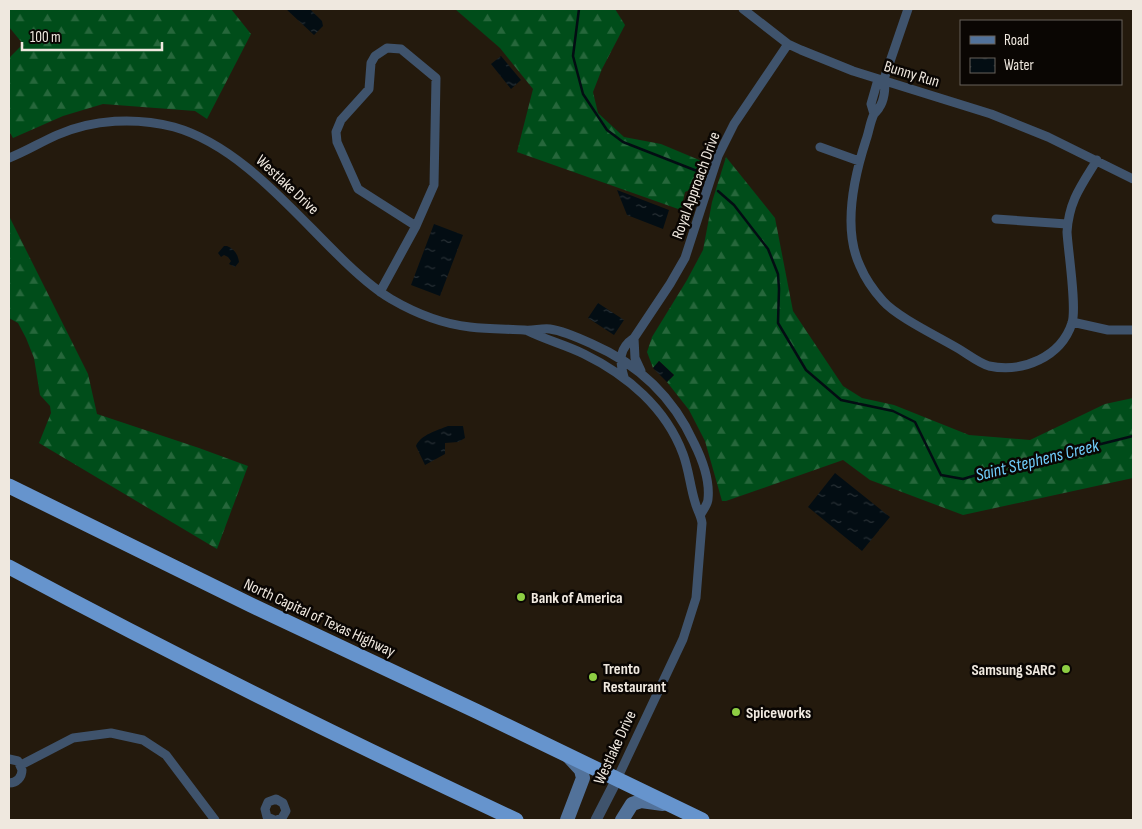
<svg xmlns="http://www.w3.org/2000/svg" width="1142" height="829" viewBox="0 0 1142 829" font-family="'Sofia Sans Condensed',sans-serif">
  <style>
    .forest { fill: url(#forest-firs) }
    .water { fill: url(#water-ripples) }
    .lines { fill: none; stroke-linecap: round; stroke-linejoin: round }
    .stream { stroke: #030d13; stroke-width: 2.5 }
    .minor { stroke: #3f536c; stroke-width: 9 }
    .tertiary { stroke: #3f536c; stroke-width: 11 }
    .secondary { stroke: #52729a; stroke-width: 14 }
    .trunk { stroke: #6694cd; stroke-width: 15 }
    .poi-dot { fill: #8ece43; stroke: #0a0603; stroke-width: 2 }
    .labels { text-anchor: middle; stroke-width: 5; stroke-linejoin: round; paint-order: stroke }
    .street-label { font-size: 16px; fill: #efe8df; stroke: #0a0603 }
    .poi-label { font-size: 16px; font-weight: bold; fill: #efe8df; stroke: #0a0603; text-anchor: start }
    .water-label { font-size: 18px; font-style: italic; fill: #70cdfb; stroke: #0a0603 }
  </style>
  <defs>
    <pattern id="forest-firs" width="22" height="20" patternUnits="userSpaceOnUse" patternTransform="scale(1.25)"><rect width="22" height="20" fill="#004d1a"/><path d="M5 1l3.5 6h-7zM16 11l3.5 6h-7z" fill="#26673b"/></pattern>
    <pattern id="water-ripples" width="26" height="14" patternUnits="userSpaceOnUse" patternTransform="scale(1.25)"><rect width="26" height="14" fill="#030d13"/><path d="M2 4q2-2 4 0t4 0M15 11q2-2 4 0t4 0" fill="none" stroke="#283035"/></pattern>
  </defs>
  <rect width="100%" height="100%" fill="#241a0d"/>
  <path class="forest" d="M9,9H231L251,34L207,119L195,111L103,104L63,116L13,138L9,131V58L23,44L9,27Z
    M455,9H615L625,25L602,69L593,92L598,113L624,137L661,144L704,162L699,186L685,192L681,210L517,152L533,89L500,48Z
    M726,157L775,218L793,311L843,386L862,398L894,405L969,435L1030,440L1105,404L1133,398V478L963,515L870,480L843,460L726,501H722L705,441L689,410L667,382L674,375L659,361L653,368L647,352L652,337L687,280L703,250L712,202Z
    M9,216L88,374L97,414L199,448L248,466L217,549L39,443L51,413L50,406L40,395L34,358L26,338L18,323L9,318Z"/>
  <path class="water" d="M286,9H310L322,21L323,26L314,35Z
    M501,56L521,80L511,89L491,64Z
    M617,190L669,210L663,229L627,215Z
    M434,224L463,235L440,296L411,285Z
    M224,246H227C234,249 238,254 239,262L235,267L229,264L231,261L228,257L224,255L221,257L218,253Z
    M598,303L624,320L614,335L588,318Z
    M659,361L674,375L667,382L653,368Z
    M448,426H463L465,438L458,442L445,443V454L425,465L416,446C420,435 438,430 448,426Z
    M835,473L890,517L862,551L808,507Z"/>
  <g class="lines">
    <path class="stream" d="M579,9L573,56L583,94L607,130L623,142L697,171
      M718,191L734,205L768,249L778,274L779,289L778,323L806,370L841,400L893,411L915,422L941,475L963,479L1020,462L1037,460L1133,436"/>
    <path class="minor" d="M743,9L788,44L801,50L853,71L991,114L1048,137L1133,179
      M884,79C886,88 884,101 879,108C878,110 875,113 874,114C870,122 869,132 866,140C854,177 842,228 860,266C865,278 874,291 883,301C897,317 939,337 959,349C969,355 979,363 989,366C1023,373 1061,357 1072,323C1077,307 1068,251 1067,232C1069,201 1081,186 1097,160
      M884,79L908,9
      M874,114L871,104L877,83L884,79
      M820,147L859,161
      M9,158C25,152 41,142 57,135C93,119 136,117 174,127C238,145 291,209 337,254C354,271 371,287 391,299C415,313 443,324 470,327C488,329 506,329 524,330C533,331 541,328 550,329C564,331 579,338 592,344C638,364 673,397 694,443C702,459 710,481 708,499C708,504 703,510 701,514
      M996,219L1067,224
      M380,292L416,226L434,185L436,78L401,49L387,48L375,56L371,63L369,89L341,120L336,132L337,142L358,189L416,226
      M1072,322L1108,330H1133
      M528,331C546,340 566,345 584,354C627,375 666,408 683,454C689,470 690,486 695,502C697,510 701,515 702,523L696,598L683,639L617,779
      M634,338L635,358L641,371
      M624,377C619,360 619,348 634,338L670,284L685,258L718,156L734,124L788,44
      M9,759L18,761L22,770C22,777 17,783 9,783
      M21,765L73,738L111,733L143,740L166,755L215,820
      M274,820L267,817L265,809L268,802L276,799L283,803L286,811L282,818L277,820"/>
    <path class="tertiary" d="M596,820L617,779"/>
    <path class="secondary" d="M567,820L583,778L581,770L569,757
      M622,820L632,804L641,801L663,804"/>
    <path class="trunk" d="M9,486L251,605L476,711L702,820
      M9,567C175,656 345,740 516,820"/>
  </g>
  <g class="poi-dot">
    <circle cx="521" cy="597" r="5"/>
    <circle cx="1066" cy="669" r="5"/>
    <circle cx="593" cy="677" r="5"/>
    <circle cx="736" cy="712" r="5"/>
  </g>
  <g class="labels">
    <g class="street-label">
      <text transform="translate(912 73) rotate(17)" y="6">Bunny Run</text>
      <text transform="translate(288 184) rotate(43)" y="6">Westlake Drive</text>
      <text transform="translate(695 185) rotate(-70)" y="6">Royal Approach Drive</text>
      <text transform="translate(320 617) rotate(25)" y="6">North Capital of Texas Highway</text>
      <text transform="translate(614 747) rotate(-65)" y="6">Westlake Drive</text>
    </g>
    <g class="poi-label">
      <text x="531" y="603">Bank of America</text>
      <text x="603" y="674">Trento<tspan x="603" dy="18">Restaurant</tspan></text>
      <text x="1056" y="675" text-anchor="end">Samsung SARC</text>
      <text x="746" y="718">Spiceworks</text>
    </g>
    <g class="water-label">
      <text transform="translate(1037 460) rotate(-14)" y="6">Saint Stephens Creek</text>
    </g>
  </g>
  <rect width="1142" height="829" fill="none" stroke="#efe8df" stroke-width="20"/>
  <rect x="960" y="20" width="162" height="65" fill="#0a0603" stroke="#66605b"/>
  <rect x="970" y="36" width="25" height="8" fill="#52729a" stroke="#66605b"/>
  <text x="1004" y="45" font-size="15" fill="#efe8df">Road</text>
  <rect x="970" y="58" width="25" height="15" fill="url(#water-ripples)" stroke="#66605b"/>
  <text x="1004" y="70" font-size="15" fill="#efe8df">Water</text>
  <path d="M22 42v8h140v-8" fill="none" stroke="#efe8df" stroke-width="2.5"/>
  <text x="30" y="42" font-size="15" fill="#efe8df" stroke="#0a0603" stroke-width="4" paint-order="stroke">100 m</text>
</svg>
